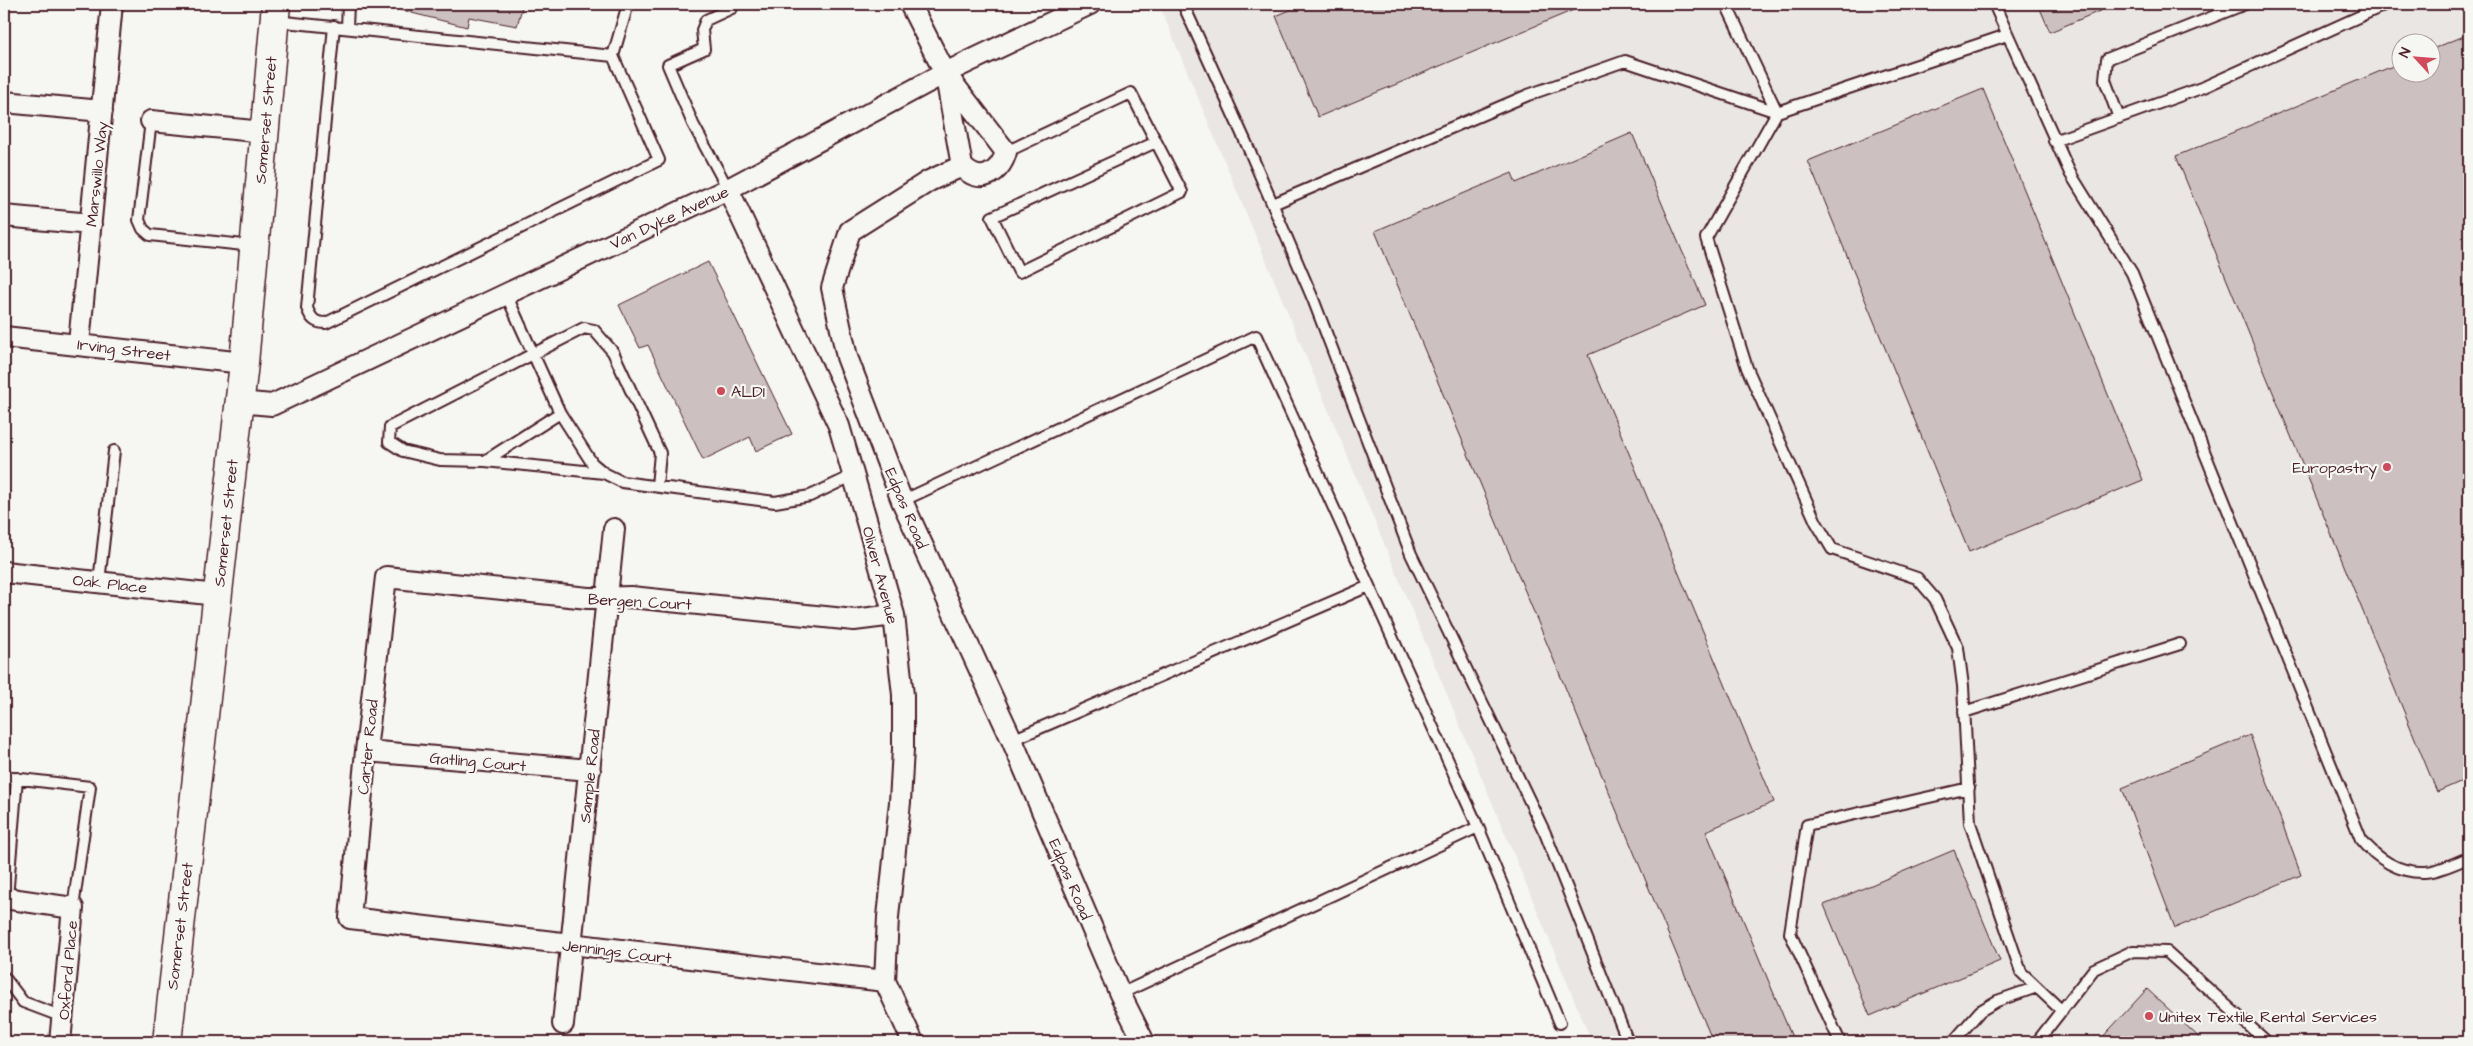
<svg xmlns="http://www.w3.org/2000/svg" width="2473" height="1046" viewBox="0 0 2473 1046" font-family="'Architects Daughter',sans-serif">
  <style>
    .built { fill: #e9e6e3; fill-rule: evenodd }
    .building { fill: #ccc1c0; stroke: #4a1f2b }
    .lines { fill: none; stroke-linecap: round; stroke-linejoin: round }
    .service-casing { stroke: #4a1f2b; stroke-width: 14 }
    .minor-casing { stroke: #4a1f2b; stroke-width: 24 }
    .secondary-casing { stroke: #4a1f2b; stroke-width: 31 }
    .service { stroke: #f6f6f2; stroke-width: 10 }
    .minor { stroke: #f6f6f2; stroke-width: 20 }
    .secondary { stroke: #f6f6f2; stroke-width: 28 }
    .poi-dot { fill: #d1495b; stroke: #f6f6f2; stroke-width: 2 }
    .labels { text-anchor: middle; stroke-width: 4.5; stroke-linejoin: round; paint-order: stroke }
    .street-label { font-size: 16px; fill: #4a1f2b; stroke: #f6f6f2 }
    .poi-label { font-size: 16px; fill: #4a1f2b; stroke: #f6f6f2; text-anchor: start }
  </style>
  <rect width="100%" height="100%" fill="#f6f6f2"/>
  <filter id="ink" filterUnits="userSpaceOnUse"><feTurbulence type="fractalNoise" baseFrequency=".02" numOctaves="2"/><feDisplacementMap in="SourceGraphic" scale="10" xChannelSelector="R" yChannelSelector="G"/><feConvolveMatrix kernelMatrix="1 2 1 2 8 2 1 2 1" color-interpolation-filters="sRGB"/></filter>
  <g filter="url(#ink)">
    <path class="built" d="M1159,4H2469V1042H1592ZM2400,42H2430V72H2400Z"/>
    <path class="building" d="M401,4H523L517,26L469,17L467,27L400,10Z
      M1304,4H1588L1318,117L1276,16Z
      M2038,4H2116L2050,32Z
      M2469,34V778L2437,792L2176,156L2400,63V72H2430V50Z
      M1983,89L2143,480L1969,552L1808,161Z
      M1632,133L1705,305L1588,355L1774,802L1706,831L1794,1042H1713L1375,231L1512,173L1516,183Z
      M708,262L792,434L756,451L750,437L703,460L648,345L640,348L619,305Z
      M2250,735L2301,875L2175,928L2122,788Z
      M1954,850L2000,961L1870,1016L1824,905Z
      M2147,989L2204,1042H2098Z"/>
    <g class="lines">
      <defs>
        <path id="service" d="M1183,4L1248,147L1313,299L1411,554L1545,833L1628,1042
          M1726,4L1777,112
          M1994,4L2070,173L2132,273L2361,839C2377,859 2399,873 2425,872C2439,872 2456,862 2469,858
          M275,21L613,56
          M334,26L307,308C311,319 315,323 326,323L659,160L613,56L628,4
          M347,28L348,4
          M2007,35L1777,112L1706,238L1747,368L1816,522L1832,549L1917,578L1935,599L1958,648L1963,686L1970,823L2021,972L2062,1011
          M2119,118L2105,80L2107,59L2245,4
          M151,121L139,220L143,229L150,235L253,246
          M2054,141L2204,87L2387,4
          M1006,152L1131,93L1182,192L1019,272L992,217L1156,142
          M728,189L693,124L668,65L704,49L702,30L706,20L732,8L730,4
          M1273,204L1528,95L1625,61L1777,112
          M506,294L560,413L592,463L604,473L622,482L775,502L810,496L854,475
          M560,413L485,461L440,460L403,451L389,442L390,427L584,328L594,330L613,352L660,453L657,486
          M485,461L604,473
          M902,501L1256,336L1478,827L1560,1023
          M99,582L114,451
          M1964,712L2180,644
          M1012,740L1369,586
          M4,777L90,787L73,908
          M7,898L17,778
          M4,977L23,1002L63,1017
          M1120,994L1478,827
          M1840,1042L1790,933L1807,825L1969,788
          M1953,1042L1980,1011L1997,1001L2037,987
          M2037,1042L2094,969L2133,951L2167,952L2267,1042"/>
        <path id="minor" d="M910,4L945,73L1006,152C1000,174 979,186 962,166
          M946,77L962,166
          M4,102L102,111
          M151,121L264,132
          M962,166L929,181L850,231L832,288L847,357L902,501L1012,740L1120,994L1144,1042
          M728,189L839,426L894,615L903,695V749L900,802L888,917L885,981L913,1042
          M4,216L91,224
          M4,337L244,363
          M79,343L112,4
          M238,402L272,405L728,189L945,73L1090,4
          M4,572L217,595
          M366,751L590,770
          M4,898L73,908L60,1042
          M885,981L350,918L366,751L386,577L588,598L631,597L854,620L894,615
          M563,1024L614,529"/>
        <path id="secondary" d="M167,1042L244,363L276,4"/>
      </defs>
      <use href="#service" class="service-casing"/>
      <use href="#minor" class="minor-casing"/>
      <use href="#secondary" class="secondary-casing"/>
      <use href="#service" class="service"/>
      <use href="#minor" class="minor"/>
      <use href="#secondary" class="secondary"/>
    </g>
  </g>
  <g class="poi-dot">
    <circle cx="721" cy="391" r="5"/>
    <circle cx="2387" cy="467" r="5"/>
    <circle cx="2149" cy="1016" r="5"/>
  </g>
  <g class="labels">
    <g class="street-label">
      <text transform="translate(265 120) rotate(-85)" y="6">Somerset Street</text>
      <text transform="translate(96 174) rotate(-84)" y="6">Marswillo Way</text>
      <text transform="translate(669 217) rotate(-25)" y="6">Van Dyke Avenue</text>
      <text transform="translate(124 349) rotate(7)" y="6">Irving Street</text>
      <text transform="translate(907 508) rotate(67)" y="6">Edpas Road</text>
      <text transform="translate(225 523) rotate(-84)" y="6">Somerset Street</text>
      <text transform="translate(881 575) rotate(75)" y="6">Oliver Avenue</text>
      <text transform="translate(110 583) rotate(6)" y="6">Oak Place</text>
      <text transform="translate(640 601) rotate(3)" y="6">Bergen Court</text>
      <text transform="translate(367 747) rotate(-84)" y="6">Carter Road</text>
      <text transform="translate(478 761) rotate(5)" y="6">Gatling Court</text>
      <text transform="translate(589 776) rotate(-84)" y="6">Sample Road</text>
      <text transform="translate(1071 879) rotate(67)" y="6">Edpas Road</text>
      <text transform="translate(179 926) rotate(-83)" y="6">Somerset Street</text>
      <text transform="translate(617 951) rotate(7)" y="6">Jennings Court</text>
      <text transform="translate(67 970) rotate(-85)" y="6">Oxford Place</text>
    </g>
    <g class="poi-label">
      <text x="731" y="397">ALDI</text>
      <text x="2377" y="473" text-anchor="end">Europastry</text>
      <text x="2159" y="1022">Unitex Textile Rental Services</text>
    </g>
  </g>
  <rect width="2473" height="1046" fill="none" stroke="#f6f6f2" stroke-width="20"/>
  <rect x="10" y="10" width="2453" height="1026" fill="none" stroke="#4a1f2b" stroke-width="2" filter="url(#ink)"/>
  <g transform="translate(2416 58) rotate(296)"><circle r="24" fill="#f6f6f2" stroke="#b1a0a2"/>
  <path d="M0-4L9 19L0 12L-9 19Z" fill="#d1495b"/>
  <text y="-8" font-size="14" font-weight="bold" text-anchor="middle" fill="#4a1f2b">N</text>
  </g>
</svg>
